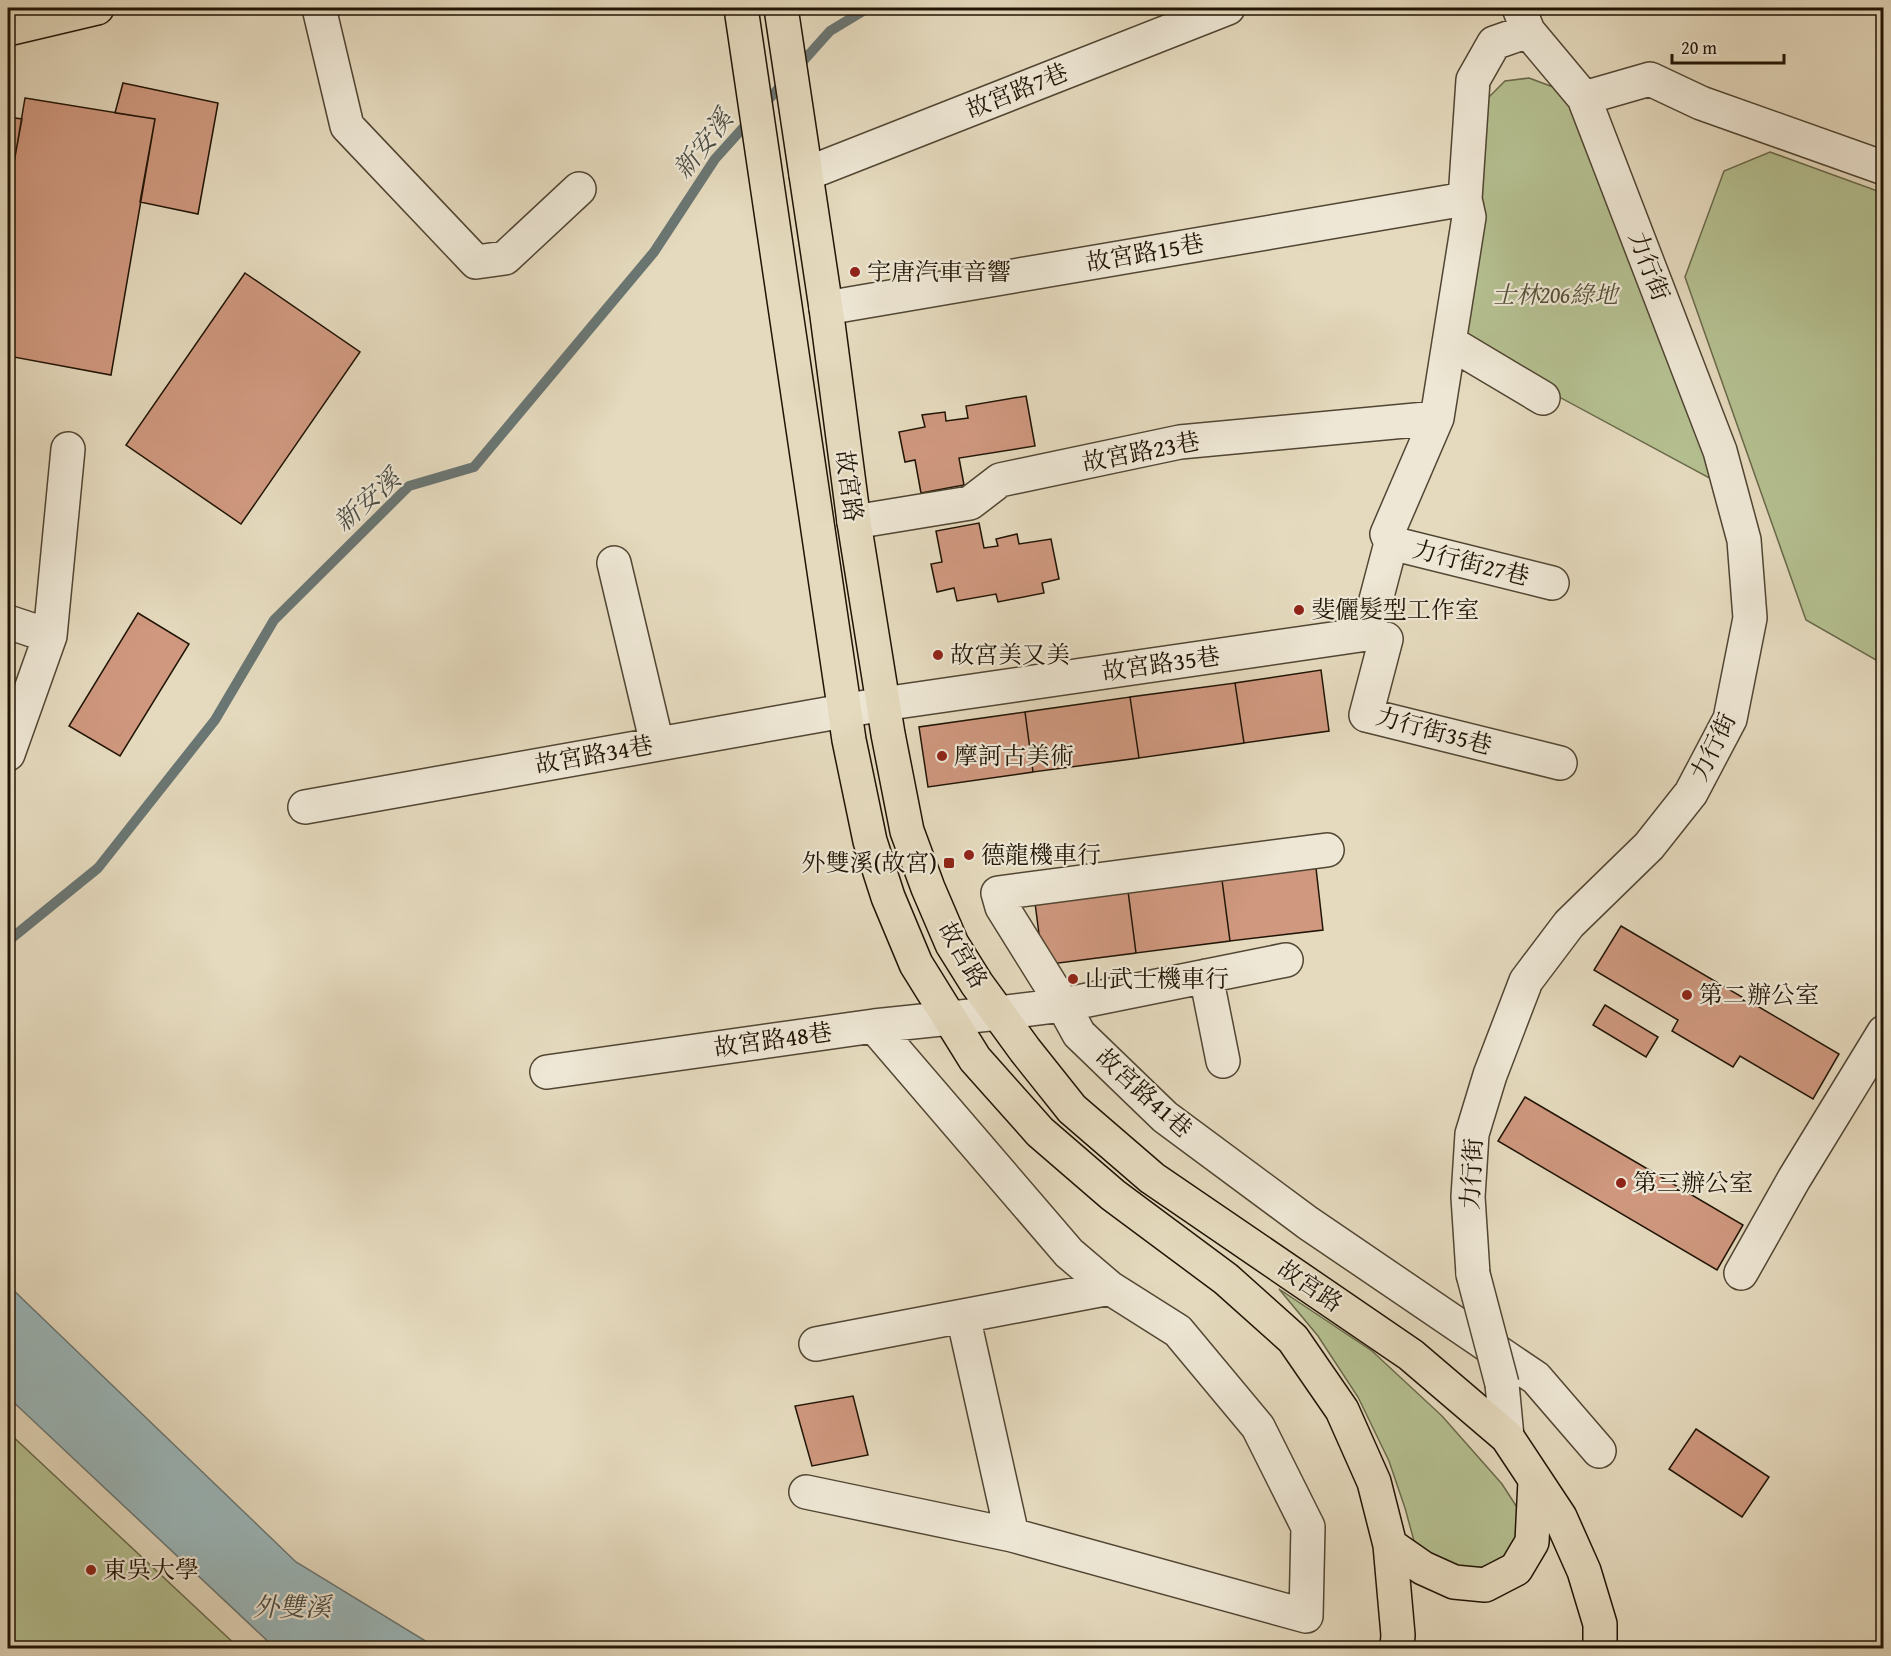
<svg xmlns="http://www.w3.org/2000/svg" width="1891" height="1656" viewBox="0 0 1891 1656" font-family="'Gentium Book Plus','Noto Serif TC',serif">
  <style>
    .green { fill: #b5c091; stroke: #6a6a4b; stroke-width: 1.5 }
    .water { fill: #9bb8bc; stroke: #6a7673; stroke-width: 1.5 }
    .lines { fill: none; stroke-linecap: round; stroke-linejoin: round }
    .stream { stroke: #6a7673; stroke-width: 10 }
    .building { fill: #cf987f; stroke: #201405; stroke-width: 1.5 }
    .minor-casing { stroke: #514633; stroke-width: 36 }
    .major-casing { stroke: #201405; stroke-width: 36 }
    .minor { stroke: #eee7d5; stroke-width: 33 }
    .major { stroke: #e5dabe; stroke-width: 33 }
    .minor-bridge-casing { stroke: #514633; stroke-width: 36; stroke-linecap: butt }
    .minor-bridge { stroke: #eee7d5; stroke-width: 33 }
    .poi-dot { fill: #8f2418; stroke: #eee7d5; stroke-width: 2 }
    .labels { text-anchor: middle; stroke-width: 4.5; stroke-linejoin: round; paint-order: stroke }
    .street-label { font-size: 24px; fill: #201405; stroke: #eee7d5 }
    .poi-label { font-size: 24px; fill: #201405; stroke: #eee7d5; text-anchor: start }
    .park-label { font-size: 24px; font-style: italic; fill: #545036; stroke: #eee7d5 }
    .water-label { font-size: 26px; font-style: italic; fill: #4b4d45; stroke: #eee7d5 }
  </style>
  <rect width="100%" height="100%" fill="#e5dabe"/>
  <filter id="stains"><feTurbulence type="fractalNoise" baseFrequency=".00333" numOctaves="4"/><feColorMatrix values="0 0 0 0 .2 0 0 0 0 .09 0 0 0 0 .02 0 0 0 .5 -.17"/></filter>
  <radialGradient id="worn" r=".72"><stop offset=".6" stop-color="#630" stop-opacity="0"/><stop offset="1" stop-color="#630" stop-opacity=".3"/></radialGradient>
  <path class="green" d="M1529,78L1553,87L1572,108L1600,166L1713,480L1461,344L1485,101L1505,81Z
    M1770,152L1883,193V664L1806,620L1685,277L1724,171Z
    M1279,1289L1372,1351L1442,1416L1502,1484L1522,1515C1515,1545 1512,1553 1487,1572L1432,1562L1414,1541L1405,1508L1389,1461L1358,1397L1318,1336Z
    M8,1432L239,1648H8Z"/>
  <path class="water" d="M8,1285L296,1562L437,1648H275L8,1397Z"/>
  <g class="lines">
    <path class="stream" d="M796,69L830,31L868,8
      M762,107L785,81
      M8,941L98,868L215,720L274,620L409,486L474,467L654,252L715,159L751,119"/>
  </g>
  <path class="building" d="M123,83L218,103L198,214L140,202L155,119L115,113Z
    M25,98L155,119L111,375L8,356V199Z
    M8,117L22,119L14,162L8,161Z
    M245,273L360,352L241,524L126,445Z
    M1026,396L1035,446L959,458L964,485L921,493L915,460L905,462L899,432L925,427L922,415L945,412L946,421L968,418L966,406Z
    M979,523L984,548L998,546L996,539L1017,534L1019,544L1051,539L1059,579L1042,583L1044,593L998,602L996,594L957,601L954,588L937,592L931,564L942,562L936,531Z
    M138,613L189,644L120,756L69,726Z
    M1321,670L1329,731L1244,743L1235,683Z
    M1235,683L1244,743L1139,758L1130,697Z
    M1130,697L1139,758L1033,772L1025,712Z
    M1025,712L1033,772L928,787L919,727Z
    M1316,868L1323,930L1230,941L1222,880Z
    M1222,880L1230,941L1136,953L1128,891Z
    M1128,891L1136,953L1043,965L1035,903Z
    M1621,926L1839,1054L1813,1099L1740,1056L1733,1067L1672,1031L1678,1020L1594,970Z
    M1605,1005L1658,1037L1646,1057L1593,1025Z
    M1525,1097L1743,1225L1717,1270L1498,1141Z
    M853,1396L868,1455L812,1466L795,1406Z
    M1696,1429L1769,1477L1742,1517L1669,1469Z"/>
  <g class="lines">
    <defs>
      <path id="minor" d="M319,8L347,126L476,262L505,258L579,189
        M1584,98L1650,79L1701,103L1884,168
        M806,174L1228,8
        M826,308L1465,199
        M1449,342L1543,398
        M854,522L970,503L1000,480L1180,442L1437,418
        M1391,543L1552,583
        M614,563L657,744
        M8,622L50,636
        M1367,634L1391,543L1387,534L1437,418L1469,217L1465,199L1473,80L1494,43L1528,31
        M8,754L50,636L68,449
        M305,807L883,704L1367,634L1386,639L1366,715L1560,763
        M1327,850L998,893L1002,907L1063,1005L1079,1034L1165,1117L1308,1223L1536,1378L1599,1451
        M1206,976L1223,1061
        M547,1072L874,1026L999,1013L1063,1005L1286,960
        M1741,1273L1794,1179L1884,1032
        M1473,1274L1468,1197L1472,1134L1490,1075L1526,981L1569,924L1649,846L1691,793L1730,719L1750,618L1744,540L1720,451L1584,98L1528,31L1519,8
        M963,1316L1012,1535
        M816,1344L1110,1288
        M1502,1384L1507,1437
        M806,1492L1012,1535L1306,1616L1308,1527L1258,1427L1178,1331L1110,1288L1069,1253L874,1026"/>
      <path id="major" d="M741,8L849,740L870,841L888,897L916,964L975,1059L1040,1132L1113,1195L1226,1279L1293,1339L1342,1410L1374,1482L1390,1545L1398,1635L1397,1648
        M781,8L826,308L854,522L888,734L907,831L928,888L952,944L977,984L1025,1050L1072,1109L1152,1178L1411,1355L1507,1437L1560,1517L1584,1571L1600,1624V1648
        M8,29L97,8
        M1390,1545L1423,1568L1454,1582L1485,1585L1516,1569L1532,1542L1535,1481"/>
    </defs>
    <use href="#minor" class="minor-casing"/>
    <use href="#major" class="major-casing"/>
    <use href="#minor" class="minor"/>
    <use href="#major" class="major"/>
    <defs>
      <path id="minor-bridge" d="M1473,1274L1502,1384"/>
    </defs>
    <use href="#minor-bridge" class="minor-bridge-casing"/>
    <use href="#minor-bridge" class="minor-bridge"/>
  </g>
  <g class="poi-dot">
    <circle cx="855" cy="272" r="6"/>
    <circle cx="1299" cy="610" r="6"/>
    <circle cx="938" cy="655" r="6"/>
    <circle cx="942" cy="756" r="6"/>
    <circle cx="969" cy="855" r="6"/>
    <rect x="943" y="857" width="12" height="12" rx="3"/>
    <circle cx="1073" cy="979" r="6"/>
    <circle cx="1687" cy="995" r="6"/>
    <circle cx="1621" cy="1183" r="6"/>
    <circle cx="91" cy="1570" r="6"/>
  </g>
  <g class="labels">
    <g class="street-label">
      <text transform="translate(1017 91) rotate(-22)" y="8">故宮路7巷</text>
      <text transform="translate(1145 253) rotate(-10)" y="8">故宮路15巷</text>
      <text transform="translate(1649 266) rotate(69)" y="8">力行街</text>
      <text transform="translate(1141 452) rotate(-11)" y="8">故宮路23巷</text>
      <text transform="translate(849 486) rotate(82)" y="8">故宮路</text>
      <text transform="translate(1471 563) rotate(14)" y="8">力行街27巷</text>
      <text transform="translate(1161 664) rotate(-8)" y="8">故宮路35巷</text>
      <text transform="translate(1434 731) rotate(15)" y="8">力行街35巷</text>
      <text transform="translate(1713 747) rotate(-64)" y="8">力行街</text>
      <text transform="translate(594 755) rotate(-10)" y="8">故宮路34巷</text>
      <text transform="translate(963 955) rotate(60)" y="8">故宮路</text>
      <text transform="translate(773 1040) rotate(-8)" y="8">故宮路48巷</text>
      <text transform="translate(1144 1093) rotate(42)" y="8">故宮路41巷</text>
      <text transform="translate(1472 1174) rotate(-87)" y="8">力行街</text>
      <text transform="translate(1310 1286) rotate(34)" y="8">故宮路</text>
    </g>
    <g class="poi-label">
      <text x="867" y="280">宇唐汽車音響</text>
      <text x="1311" y="618">斐儷髮型工作室</text>
      <text x="950" y="663">故宮美又美</text>
      <text x="954" y="764">摩訶古美術</text>
      <text x="981" y="863">德龍機車行</text>
      <text x="937" y="871" text-anchor="end">外雙溪(故宮)</text>
      <text x="1085" y="987">山武士機車行</text>
      <text x="1699" y="1003">第二辦公室</text>
      <text x="1633" y="1191">第三辦公室</text>
      <text x="103" y="1578">東吳大學</text>
    </g>
    <g class="park-label">
      <text x="1555" y="303">士林206綠地</text>
    </g>
    <g class="water-label">
      <text transform="translate(703 144) rotate(-52)" y="9">新安溪</text>
      <text transform="translate(367 500) rotate(-41)" y="9">新安溪</text>
      <text x="292" y="1616">外雙溪</text>
    </g>
  </g>
  <rect width="1891" height="1656" fill="none" stroke="#e5dabe" stroke-width="30"/>
  <rect x="9" y="9" width="1873" height="1638" fill="none" stroke="#201405" stroke-width="3"/>
  <rect x="15" y="15" width="1861" height="1626" fill="none" stroke="#201405" stroke-width="1.5"/>
  <path d="M1672 54v9h112v-9" fill="none" stroke="#201405" stroke-width="3"/>
  <text x="1681" y="54" font-size="18" fill="#201405" stroke="#eee7d5" stroke-width="4.5" paint-order="stroke">20 m</text>
  <rect width="100%" height="100%" filter="url(#stains)"/>
  <rect width="100%" height="100%" fill="url(#worn)"/>
</svg>
